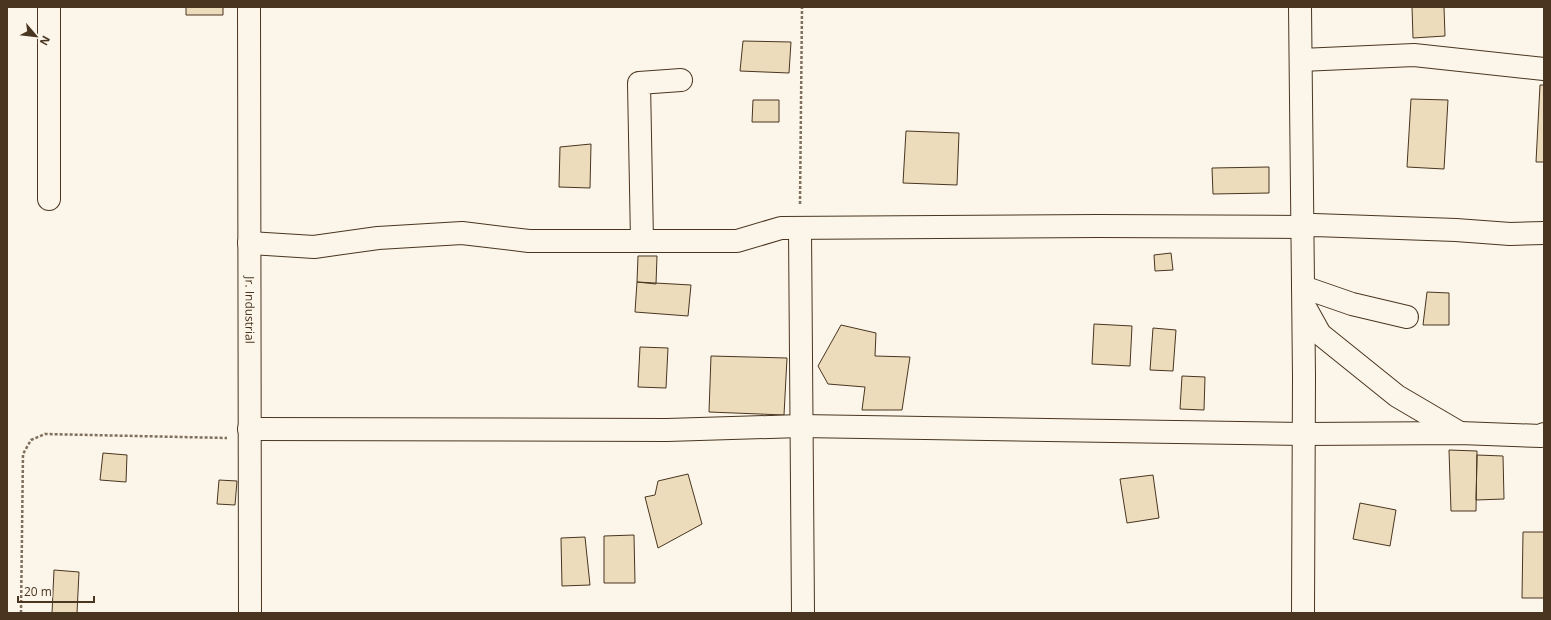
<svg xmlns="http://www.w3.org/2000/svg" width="1551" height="620" viewBox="0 0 1551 620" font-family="'Open Sans',sans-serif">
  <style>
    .building { fill: #ecdcbc; stroke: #4a3520 }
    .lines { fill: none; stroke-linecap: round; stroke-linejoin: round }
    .minor-casing { stroke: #4a3520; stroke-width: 24 }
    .path { stroke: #7f6f5c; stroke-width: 2.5; stroke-dasharray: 3 2; stroke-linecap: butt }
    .minor { stroke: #fbf6e9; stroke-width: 22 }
    .labels { text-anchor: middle; stroke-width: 3; stroke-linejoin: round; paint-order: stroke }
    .street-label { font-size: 12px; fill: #4a3520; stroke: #fbf6e9 }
  </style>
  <rect width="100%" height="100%" fill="#fbf6e9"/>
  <path class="building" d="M186,7H223V15H186Z
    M1412,7H1444L1445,36L1413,38Z
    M743,41L791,42L789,73L740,71Z
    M1540,85H1544V162H1536Z
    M1411,99L1448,100L1444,169L1407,167Z
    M753,100H779V122H752Z
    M906,131L959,133L957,185L903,183Z
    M591,144L590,188L559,187L560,147Z
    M1269,167V193L1213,194L1212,168Z
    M1171,253L1173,270L1155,271L1154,255Z
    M638,256H657L656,284L637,282Z
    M637,282L691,285L688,316L635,312Z
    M1427,292L1449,293V325H1423Z
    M1094,324L1132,326L1130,366L1092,364Z
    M841,325L876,333L875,356L910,357L902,410H862L865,387L828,384L818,366Z
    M1153,328L1176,330L1173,371L1150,370Z
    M640,347L668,348L666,388L638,387Z
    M711,356L787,358L784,415L709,412Z
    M1182,376L1205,377L1204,410L1180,409Z
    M1449,450L1477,451L1476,511H1451Z
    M103,453L127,455L126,482L100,480Z
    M1477,455L1503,456L1504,499L1476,500Z
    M688,474L702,524L658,548L645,497L655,495L658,481Z
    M1153,475L1159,518L1127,523L1120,479Z
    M219,480L237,481L235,505L217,504Z
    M1360,503L1396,510L1390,546L1353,539Z
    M1523,532H1544V598H1522Z
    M634,535L635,583H604V536Z
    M585,537L590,585L562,586L561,538Z
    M54,570L79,572L77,613H52Z"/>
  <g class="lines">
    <defs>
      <g id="minor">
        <path d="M49,7V199"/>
        <path id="s1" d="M249,7L250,613"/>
        <path d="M1300,7L1304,377L1303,613"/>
        <path d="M1301,60L1414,55L1544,69"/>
        <path d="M800,229L803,613"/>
        <path d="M642,241L639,83L681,80"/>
        <path d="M249,243L314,247L378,238L462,233L529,241H737L781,228L1098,226L1302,227L1314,225L1456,230L1510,234L1544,233"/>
        <path d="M1303,287L1352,304L1407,317"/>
        <path d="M1305,307L1320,334L1397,396L1460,433"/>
        <path d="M249,429L667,430L801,426L1304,434L1460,433L1541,436L1544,434"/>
      </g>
    </defs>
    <use href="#minor" class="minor-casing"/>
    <path class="path" d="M800,204L802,7
      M21,613L23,454L31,440L45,434L227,438"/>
    <use href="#minor" class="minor"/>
  </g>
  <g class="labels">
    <g class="street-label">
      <text dy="4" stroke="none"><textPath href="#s1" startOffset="303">Jr. Industrial</textPath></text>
    </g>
  </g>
  <rect width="1551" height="620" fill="none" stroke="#4a3520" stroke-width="16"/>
  <g transform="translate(36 36) rotate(118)" stroke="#fbf6e9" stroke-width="3" paint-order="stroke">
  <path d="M0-3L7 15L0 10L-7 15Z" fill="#4a3520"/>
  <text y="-6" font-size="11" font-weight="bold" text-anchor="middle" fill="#4a3520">N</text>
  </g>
  <path d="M18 596v6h76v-6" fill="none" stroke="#4a3520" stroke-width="2"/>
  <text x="24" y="596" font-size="12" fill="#4a3520" stroke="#fbf6e9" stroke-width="3" paint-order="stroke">20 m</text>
</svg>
